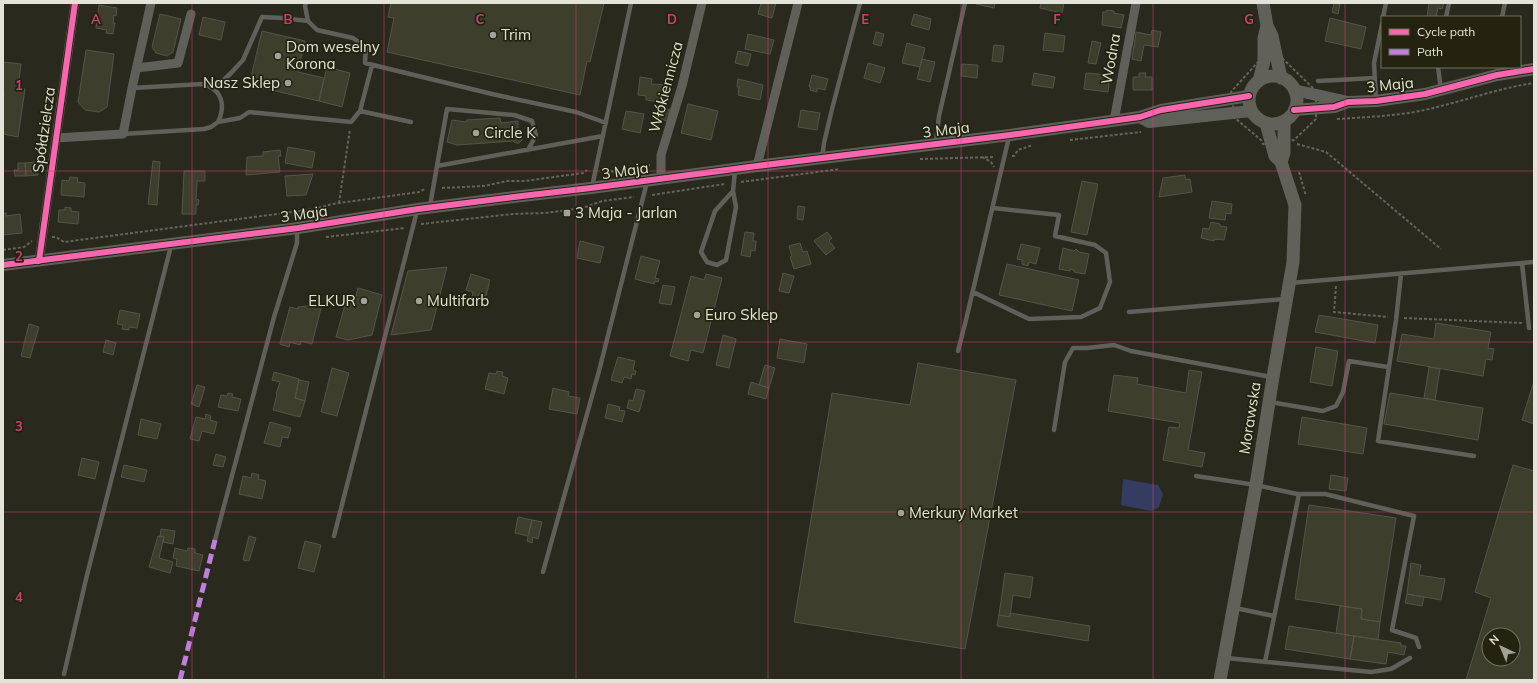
<svg xmlns="http://www.w3.org/2000/svg" width="1537" height="683" viewBox="0 0 1537 683" font-family="Mulish,sans-serif">
  <style>
    .green { fill: #343d61 }
    .building { fill: #3e3e2d; stroke: #54544b; fill-rule: evenodd }
    .lines { fill: none; stroke-linecap: round; stroke-linejoin: round }
    .path { stroke: #64645f; stroke-width: 2; stroke-dasharray: 3 2; stroke-linecap: butt }
    .service { stroke: #60605a; stroke-width: 4.5 }
    .minor { stroke: #60605a; stroke-width: 9 }
    .tertiary { stroke: #60605a; stroke-width: 12 }
    .secondary { stroke: #61615a; stroke-width: 13 }
    .quiet { stroke: #c07fdc; stroke-width: 5; stroke-dasharray: 10 5; stroke-linecap: butt }
    .cycleway-casing { stroke: #232310; stroke-width: 8 }
    .cycleway { stroke: #f766af; stroke-width: 6 }
    .grid { fill: none; stroke: #c94174; stroke-width: 1; stroke-opacity: 0.55 }
    .poi-dot { fill: #a2a296; stroke: #232310; stroke-width: 1.5 }
    .labels { text-anchor: middle; stroke-width: 3.5; stroke-linejoin: round; paint-order: stroke }
    .poi-label { font-size: 15px; fill: #e3e3d7; stroke: #232310; text-anchor: start }
    .street-label { font-size: 15px; fill: #e3e3d7; stroke: #232310 }
    .grid-label { font-size: 13px; text-anchor: middle; font-weight: bold; fill: #c94174; stroke: #232310; stroke-width: 3.5; stroke-linejoin: round; paint-order: stroke }
  </style>
  <rect width="100%" height="100%" fill="#29291e"/>
  <path class="green" d="M1123,479L1158,485L1163,494L1159,507L1151,511L1121,505Z"/>
  <path class="building" d="M391,3H604L590,62L587,61L580,95L387,52L394,18L388,17Z
    M761,3H776L772,18L758,14Z
    M976,3H995L994,8L976,4Z
    M1041,3H1064L1062,13L1040,8Z
    M1334,3L1340,4L1338,14L1332,12Z
    M1429,3H1444L1442,9L1438,8L1436,17H1427Z
    M99,5L117,8L116,16L114,15L113,23H115L113,34L106,33L107,30L96,28Z
    M1107,10L1114,11V13L1124,15L1121,28L1102,25L1103,12H1106Z
    M160,14L181,19L173,52L167,56L156,53L152,47Z
    M914,14L931,19L929,30L911,25Z
    M203,17L225,22L221,40L199,35Z
    M1330,18L1366,27L1361,49L1325,41Z
    M1152,30L1161,32L1158,47L1144,45L1141,61L1132,59L1136,32L1151,35Z
    M262,31L305,41L298,72L324,78L319,101L249,85Z
    M876,32L884,34L881,46L873,44Z
    M1045,33L1065,36L1063,52L1043,50Z
    M748,34L774,40L770,54L745,49Z
    M1092,41L1101,43L1096,64L1088,63Z
    M907,43L925,48L920,67L902,63Z
    M994,45L1004,46L1002,62L992,61Z
    M86,50L114,54L107,107L99,112L85,110L78,102Z
    M738,51L751,54L748,66L735,63Z
    M922,59L935,62L930,82L917,79Z
    M3,62L21,64L18,87L25,89L18,137L3,134V104L4,94H3Z
    M868,63L885,68L880,83L864,78Z
    M962,64L978,65L977,78L961,76Z
    M327,67L350,73L342,107L319,101Z
    M1034,73L1055,77L1053,88L1032,85Z
    M1086,73L1110,75L1108,92L1084,89Z
    M1139,73H1146L1145,77H1152V90H1133V77H1139Z
    M812,75L828,79L825,90L817,88V92L810,90L811,87H809Z
    M640,77L652,79L651,84L670,85L667,103L646,100V96L638,95Z
    M738,79L763,85L760,100L738,95L739,87H737Z
    M688,104L718,111L711,140L681,133Z
    M662,107L670,110L667,121L657,118L659,111L661,112Z
    M801,110L820,113L817,130L798,127Z
    M626,111L644,114L640,133L622,129Z
    M500,118L501,123L518,121V134L521,136L522,140L519,143H516L513,141L457,145L447,142L452,120L466,122L467,120Z
    M288,147L315,152L312,168L285,163Z
    M280,150L281,156H278L280,172L246,175L247,157L263,156V152Z
    M153,161L160,162L157,205L148,204Z
    M37,162L38,175L26,176L25,163Z
    M18,163H25L26,176H15L14,170H18Z
    M184,171H205V181H197L196,199L199,200L198,205H196V214H182Z
    M313,174L306,195L287,196L285,176Z
    M1185,175L1186,180L1190,179L1192,192L1159,197L1163,178Z
    M70,177L78,178L77,182L85,183L84,197L61,195L62,180L69,181Z
    M1082,181L1098,184L1087,235L1071,232Z
    M1212,201L1232,204L1231,214L1226,213L1225,220L1209,218Z
    M798,206L805,207L803,220L797,219Z
    M65,207L71,208V211L79,212L78,224L58,222L59,210H65Z
    M3,213H6V216L20,214L22,233L3,235Z
    M1211,222L1220,224V226L1227,227L1224,240L1214,239V241L1201,238L1203,228L1209,229Z
    M745,232L754,233L753,241H756L755,251L751,250L750,257L741,255Z
    M827,232L832,238L829,241L835,248L826,255L814,241Z
    M580,241L604,247L600,263L577,258Z
    M800,243L803,252L807,251L811,264L794,269L790,257L792,256L789,246Z
    M1021,244L1040,248L1036,264L1029,262L1028,266L1022,264V260L1017,259Z
    M1063,248L1074,251L1076,249L1079,252L1089,254L1085,274L1074,272V270L1070,269V271L1059,269Z
    M641,256L660,261L655,278L659,279L658,282L655,281L654,284L635,279Z
    M1007,264L1079,280L1072,311L999,295Z
    M447,267L431,330L391,335L408,271Z
    M783,273L794,276L789,293L779,291Z
    M471,274L490,280L486,296L479,294L477,299L472,297L473,292L466,290Z
    M706,274L722,278L703,353L691,350L688,361L670,356L691,276L704,280Z
    M663,285L675,287L671,305L659,303Z
    M358,288L382,295L372,335L348,340L336,337L348,294L356,296Z
    M317,305L321,308L312,344L301,341L300,345L290,342L289,347L280,344L290,307L298,309V307Z
    M120,310L140,314L137,328L129,327V330L122,329L123,325L117,324Z
    M1319,315L1378,325L1375,343L1315,332Z
    M1436,323L1491,332L1488,348L1494,349L1492,360L1486,359L1483,376L1397,361L1402,334L1434,339Z
    M29,324L39,327L30,358L21,356Z
    M723,335L736,339L729,368L716,365Z
    M780,339L807,344L804,363L777,358Z
    M106,340L116,343L113,355L103,352Z
    M1316,347L1338,351L1332,386L1310,382Z
    M618,357L635,361L633,370L636,371L635,375L632,374L631,379L624,377L622,383L611,380Z
    M918,363L1016,380L965,649L794,622L832,393L910,405Z
    M765,365L775,368L769,388L759,385Z
    M1429,367L1440,369L1435,400L1424,398Z
    M332,368L349,373L337,416L321,412Z
    M1189,370L1202,372L1188,450L1205,453L1202,467L1163,460L1169,427L1179,428L1180,423L1108,411L1114,375L1138,378L1137,384L1186,393Z
    M497,371L503,372L502,376L508,378L504,394L485,389L489,373L496,374Z
    M274,372L299,379L295,398L305,401L300,417L273,410L277,395L276,394L280,382L272,380Z
    M299,380L309,382L305,401L295,398Z
    M1534,381V424L1522,420Z
    M751,382L769,388L766,399L748,394Z
    M197,385L205,387L199,407L191,404Z
    M553,388L569,392L568,396L580,398L577,414L549,409Z
    M636,389L645,391L639,412L627,408L629,400L633,401Z
    M228,393L233,394L232,397L241,399L238,411L218,407L221,395L227,396Z
    M1390,393L1483,408L1478,440L1384,424Z
    M608,404L620,407L619,410L625,411L622,422L605,418Z
    M206,414L211,416L210,420L217,422L214,434L202,431L199,441L190,439L196,417L205,419Z
    M1302,417L1367,428L1363,454L1298,444Z
    M141,419L161,424L157,439L138,435Z
    M270,422L291,428L288,438L283,437L282,438L280,447L264,443Z
    M216,454L226,457L223,467L213,465Z
    M82,458L99,462L95,479L78,475Z
    M124,465L147,470L144,482L121,477Z
    M1513,465L1534,471V680H1466L1491,598L1475,592ZM1489,635H1513V659H1489Z
    M252,473L259,475L258,479L266,481L262,499L239,494L243,476L251,478Z
    M1331,475L1348,478L1346,491L1329,489Z
    M1309,505L1396,518L1380,622L1361,619L1362,609L1295,599Z
    M518,517L532,520L528,536L515,533Z
    M532,520L542,522L538,539L533,537L532,543L527,541Z
    M161,529L175,531L173,544L163,542L164,537L160,536Z
    M158,536L164,537L159,558L173,562L170,573L149,567Z
    M249,536L256,538L249,561L243,560Z
    M305,541L321,545L314,572L298,568Z
    M175,548L187,551L188,548L195,549V553L203,555L199,571L176,566L177,559L173,558Z
    M1411,563L1421,565L1419,575L1445,579L1441,600L1407,594Z
    M1005,573L1033,577L1030,598L1013,595L1010,617L999,615Z
    M1407,594L1424,597L1422,606L1405,603Z
    M1340,606L1362,609L1361,619L1380,622L1378,640L1336,633Z
    M1010,613L1090,626L1088,641L997,626L999,615L1010,617Z
    M1289,626L1354,636L1350,659L1285,649Z
    M1354,636L1401,643V646H1406L1404,655L1388,652L1386,664L1350,659Z"/>
  <g class="lines">
    <path class="path" d="M1277,58L1283,59L1316,91V119L1294,140L1263,144L1261,140L1235,118L1231,92L1257,63Z
      M1337,119C1368,117 1399,116 1429,109C1464,101 1499,88 1534,83
      M1070,140L1141,132
      M1297,144L1326,152L1441,249
      M1012,156H1014L1018,150L1033,145
      M982,157L991,162L994,167
      M920,159L995,157
      M603,168L607,167L610,171L615,172
      M633,169L650,165
      M1299,172L1306,196
      M741,182L840,169
      M442,188L484,186L507,181H525L583,173L587,170
      M652,195L725,184
      M339,203L350,129
      M421,224L513,214L545,213L583,208L602,201L634,197
      M52,237H56L64,242L315,209L332,204L419,192L425,189
      M326,237L405,228
      M3,250L24,247L32,241
      M1336,286L1334,312L1388,317
      M1404,318L1522,323"/>
    <path class="service" d="M306,3L305,6L308,21L317,30L353,38L366,47L365,63L492,94L576,112L606,123
      M1383,17L1386,3
      M1446,17L1449,3
      M1502,17L1505,3
      M372,65L360,111L411,122
      M1438,67L1441,90
      M1318,81L1375,78
      M132,88L203,84C222,89 226,105 218,122
      M214,89L231,73L243,60L262,17L282,18L308,21
      M1376,101L1374,63L1382,24
      M123,134L204,129L211,127L218,122L240,118L249,112L351,122L360,111
      M936,142L939,116L965,3
      M822,158L824,143L832,109L860,3
      M437,166L447,109L514,115L532,121L536,135L528,150
      M592,187L631,3
      M733,191L736,207L726,260L717,265L707,262L701,252L715,211L733,191L735,171
      M430,206L437,166L603,136
      M1522,263L1529,328
      M1401,274L1396,320L1378,441L1474,456
      M1290,283L1534,262
      M973,292L1029,319L1081,317L1100,308L1110,282L1106,253L1095,245L1055,236L1059,215L993,208
      M1129,312L1284,299
      M958,351L966,320L1009,137
      M1270,402L1323,411L1336,406L1343,392L1349,361L1388,367
      M1054,430L1065,362L1073,348H1087L1114,345L1131,351L1271,377
      M1196,476L1256,485L1297,494H1325L1414,516L1392,630L1416,638L1419,647
      M334,536L417,211
      M215,540L274,317L297,243V229
      M543,572L599,371L647,182
      M1235,608L1274,616
      M1226,658L1371,672L1391,669L1410,658
      M1265,662L1299,494
      M64,674L87,575L171,246"/>
    <path class="minor" d="M137,68L178,63L191,14
      M1114,121L1136,3
      M56,138L123,134L132,88L151,3
      M757,166L798,3
      M661,179V155L682,86L702,3
      M39,261L75,3"/>
    <path class="tertiary" d="M1294,90L1348,102
      M1294,110L1334,107L1348,102L1376,101L1425,94L1497,75L1534,69
      M1140,117L1149,122L1251,111
      M3,265L298,228L418,209L522,196L591,188L757,166L1010,135L1140,117L1161,110L1249,96"/>
    <path class="secondary" d="M1267,26L1272,36L1281,78
      M1249 100a24 24 0 1 1 48 0a24 24 0 1 1-48 0Z
      M1259,81L1264,61V38L1267,26L1263,3
      M1281,162L1284,153V121
      M1220,680L1256,485L1273,377L1293,262L1295,205L1281,162L1275,156L1266,123"/>
    <path class="quiet" d="M180,680L215,540"/>
    <defs>
      <path id="cycleway" d="M1294,110L1334,107L1348,102L1376,101L1425,94L1497,75L1534,69
        M39,261L75,3
        M3,265L298,228L418,209L522,196L591,188L757,166L1010,135L1140,117L1161,110L1249,96"/>
    </defs>
    <use href="#cycleway" class="cycleway-casing"/>
    <use href="#cycleway" class="cycleway"/>
  </g>
  <path class="grid" d="M192,3V680M384,3V680M576,3V680M768,3V680M961,3V680M1153,3V680M1345,3V680M3,171H1534M3,342H1534M3,512H1534"/>
  <g class="poi-dot">
    <circle cx="493" cy="35" r="4"/>
    <circle cx="278" cy="56" r="4"/>
    <circle cx="288" cy="83" r="4"/>
    <circle cx="476" cy="133" r="4"/>
    <rect x="563" y="209" width="8" height="8" rx="2"/>
    <circle cx="364" cy="301" r="4"/>
    <circle cx="419" cy="301" r="4"/>
    <circle cx="697" cy="315" r="4"/>
    <circle cx="901" cy="513" r="4"/>
  </g>
  <g class="labels">
    <g class="poi-label">
      <text x="501" y="40">Trim</text>
      <text x="286" y="52">Dom weselny<tspan x="286" dy="17">Korona</tspan></text>
      <text x="280" y="88" text-anchor="end">Nasz Sklep</text>
      <text x="484" y="138">Circle K</text>
      <text x="575" y="218">3 Maja - Jarlan</text>
      <text x="356" y="306" text-anchor="end">ELKUR</text>
      <text x="427" y="306">Multifarb</text>
      <text x="705" y="320">Euro Sklep</text>
      <text x="909" y="518">Merkury Market</text>
    </g>
    <g class="street-label">
      <text transform="translate(1111 59) rotate(-80)" y="5">Wodna</text>
      <text transform="translate(1390 85) rotate(-6)" y="5">3 Maja</text>
      <text transform="translate(666 87) rotate(-75)" y="5">Włókiennicza</text>
      <text transform="translate(44 130) rotate(-82)" y="5">Spółdzielcza</text>
      <text transform="translate(946 130) rotate(-7)" y="5">3 Maja</text>
      <text transform="translate(625 171) rotate(-8)" y="5">3 Maja</text>
      <text transform="translate(304 214) rotate(-8)" y="5">3 Maja</text>
      <text transform="translate(1250 418) rotate(-81)" y="5">Morawska</text>
    </g>
  </g>
  <g class="grid-label">
    <text x="96" y="24">A</text>
    <text x="288" y="24">B</text>
    <text x="480" y="24">C</text>
    <text x="672" y="24">D</text>
    <text x="865" y="24">E</text>
    <text x="1057" y="24">F</text>
    <text x="1249" y="24">G</text>
    <text x="19" y="90">1</text>
    <text x="19" y="261">2</text>
    <text x="19" y="431">3</text>
    <text x="19" y="602">4</text>
  </g>
  <rect width="1537" height="683" fill="none" stroke="#e3e3d7" stroke-width="8"/>
  <rect x="1381" y="16" width="140" height="52" fill="#232310" stroke="#707060"/>
  <rect x="1389" y="29" width="20" height="6" fill="#f766af" stroke="#707060"/>
  <text x="1417" y="36" font-size="12" fill="#e3e3d7">Cycle path</text>
  <rect x="1389" y="49" width="20" height="6" fill="#c07fdc" stroke="#707060"/>
  <text x="1417" y="56" font-size="12" fill="#e3e3d7">Path</text>
  <g transform="translate(1501 647) rotate(316)"><circle r="19" fill="#232310" stroke="#707060"/>
  <path d="M0-3L7 15L0 10L-7 15Z" fill="#a2a296"/>
  <text y="-6" font-size="11" font-weight="bold" text-anchor="middle" fill="#e3e3d7">N</text>
  </g>
</svg>
